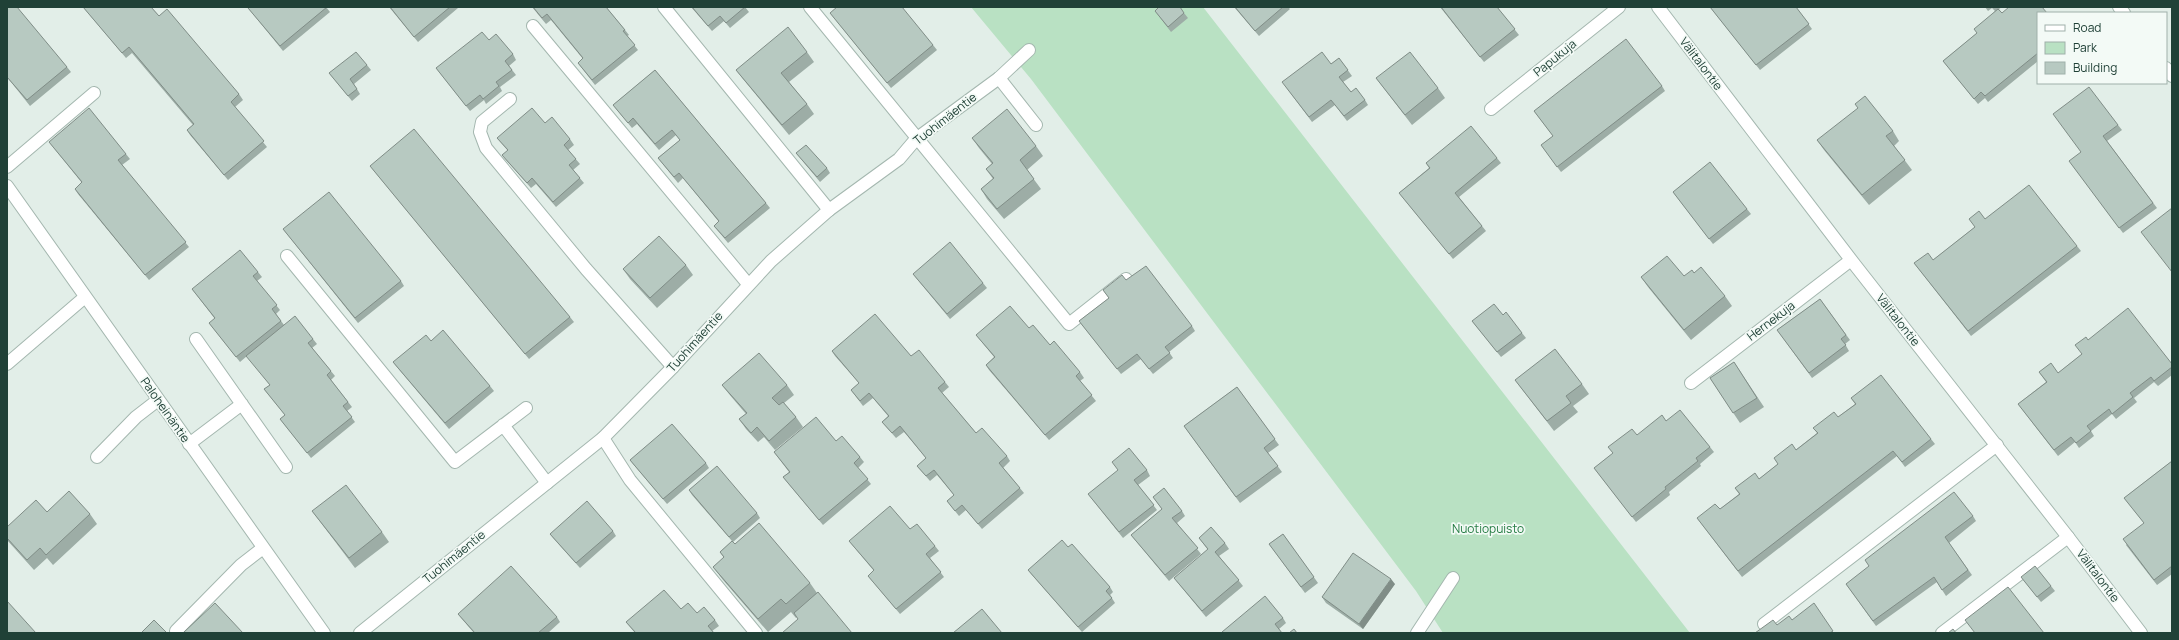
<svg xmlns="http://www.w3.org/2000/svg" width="2179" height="640" viewBox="0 0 2179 640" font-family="Manrope,sans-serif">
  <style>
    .green { fill: #b9e1c3 }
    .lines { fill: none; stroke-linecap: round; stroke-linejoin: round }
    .service-casing { stroke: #a4b7af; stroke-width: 14 }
    .minor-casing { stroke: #a4b7af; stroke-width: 14 }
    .tertiary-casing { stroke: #a4b7af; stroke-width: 14 }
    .service { stroke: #fff; stroke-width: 12 }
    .minor { stroke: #fff; stroke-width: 12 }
    .tertiary { stroke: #fff; stroke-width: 12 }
    .wall { fill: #9dada6 }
    .shaded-wall { fill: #808d87 }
    .building { fill: #b7c9c1; stroke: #808d87 }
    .labels { text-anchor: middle; stroke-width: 3.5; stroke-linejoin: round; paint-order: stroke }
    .street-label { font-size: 12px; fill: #204137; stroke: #f3faf6 }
    .park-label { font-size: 12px; fill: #267d44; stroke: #f3faf6 }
  </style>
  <rect width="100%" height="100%" fill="#e2eee8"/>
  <path class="green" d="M971,7H1203L1690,633H1443L1416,591L1031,79Z"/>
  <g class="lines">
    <defs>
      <path id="service" d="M664,7L829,210
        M810,7L1069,324L1126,279
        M533,26L748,284
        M999,78L1036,125
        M510,99L482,122L480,132L486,148L586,269L673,367
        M7,167L94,93
        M287,256L455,462L526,408
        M196,339L286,467
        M7,364L85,297
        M503,425L547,483
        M603,438L630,480L756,633
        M189,444L242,404
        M97,457L136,417L158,400
        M1764,624L1997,445
        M176,631L241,565L263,548
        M1942,633L2068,537"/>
      <path id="minor" d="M1658,7L1855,265L2068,537L2141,633
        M2119,7L2124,13
        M2166,68L2172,76
        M1491,109L1619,7
        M1691,383L1851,260
        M360,633L603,438L673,367L771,261L829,210L899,159L916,139L999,78L1029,50
        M1417,633L1453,578"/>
      <path id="tertiary" d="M7,186L324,633"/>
    </defs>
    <use href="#service" class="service-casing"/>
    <use href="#minor" class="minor-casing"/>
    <use href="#tertiary" class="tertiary-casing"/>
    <use href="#service" class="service"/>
    <use href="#minor" class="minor"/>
    <use href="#tertiary" class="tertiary"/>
  </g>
  <path class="wall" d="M7,7L67,67L71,72L30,106L7,77Z
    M83,7H151L159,16L239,94L243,100L235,107L267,147L228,180L190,135L187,130L193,125L132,53L126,58Z
    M326,7L330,12L283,51L248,8Z
    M389,7H457L458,8L418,42Z
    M532,7H606L625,30L629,35L627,36L638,50L595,85L578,63L583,59L551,20L546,24Z
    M691,7H745L749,12L730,28L724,21L712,31Z
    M1234,7H1288L1290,9L1259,36Z
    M1440,7H1497L1519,35L1484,62Z
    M1710,7H1796L1812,29L1760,70Z
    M1985,7H2002L1999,9L2002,13H2038V61L1988,102L1985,98L1978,104L1943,61L1977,33L1995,11L1992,8L1988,11Z
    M1155,11L1184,13L1188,18L1171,32Z
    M830,13L933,45L937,50L891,88Z
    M489,40L513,54L516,60L509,66L516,75L500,87L502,91L486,104L484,100L470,111L436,68Z
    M807,52L814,62L789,82L807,104L814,114L789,135L743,79L736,70Z
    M1339,58L1352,76L1343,82L1351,92L1365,100L1368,105L1347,121L1335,105L1312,122L1286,87L1331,64Z
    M367,65L371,70L354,84L360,94L352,101L329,73Z
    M655,70L766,203L770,208L728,243L714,226L719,222L683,178L678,183L658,158L680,140L676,135L659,150L637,124L632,128L613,105Z
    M1376,78L1438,88L1445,98L1412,125Z
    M1662,86L1665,91L1561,172L1541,145L1553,136L1534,111Z
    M545,123L570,139L574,145L568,150L580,164L573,170L584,183L556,207L536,184L531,188L506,160L502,155L508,151L497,138Z
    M2118,125L2122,130L2107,141L2157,208L2123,233L2073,166L2081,152Z
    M1893,131L1899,141L1894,146L1912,170L1869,205L1824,150L1817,140Z
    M972,138L1036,146L1043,156L1027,170L1041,189L1004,219L987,199L981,189L993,179L986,169L992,164L979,148Z
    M49,142L126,154L130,159L122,165L189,247L149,280L78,194L75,189L82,183Z
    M796,153L827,168L830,173L820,182Z
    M1497,158L1501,163L1459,197L1486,231L1453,259L1399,193L1429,168L1426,163Z
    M370,166L570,317L574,322L529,359Z
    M1673,192L1747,209L1751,214L1713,244Z
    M1985,219L2077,246L2081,251L1971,336L1914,263L1933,260Z
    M283,229L401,281L404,286L358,323Z
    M686,265L693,275L657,308L630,279L623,269Z
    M258,272L262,277L257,281L280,310L276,314L284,325L313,339L317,344L312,348L335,376L331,380L352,407L347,411L355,422L311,458L280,419L285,415L264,389L270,385L247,356L240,362L209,323L215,319L192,289Z
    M1694,273L1725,296L1732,306L1691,340L1648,287L1641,277L1684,276Z
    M913,274L983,283L987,288L950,319L917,279Z
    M1126,280L1192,326L1195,331L1169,352L1173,358L1153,374L1141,359L1121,374L1079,321L1109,298L1103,290Z
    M1820,299L1850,340L1845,344L1849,351L1812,378L1777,330Z
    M1503,315L1522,333L1526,338L1501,357L1472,321Z
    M1029,328L1050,345L1080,372L1084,378L1080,381L1096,401L1049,440L989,370L986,365L994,357L976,335Z
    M2088,340L2172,364V375L2158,386L2154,382L2134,398L2137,402L2116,419L2112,414L2091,431L2094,436L2079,448L2075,442L2058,456L2018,404L2046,382L2039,372L2058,373L2082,354Z
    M431,341L490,386L494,391L449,429L397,367L393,362Z
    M832,351L911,356L945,382L949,387L942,393L976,433L1007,456L1010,461L1003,468L1024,493L982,529L966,510L959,516L947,501L954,495L937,475L930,481L917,466L926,458L904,432L896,438L882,422L888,416L873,398L863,406L851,390L859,383L835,356Z
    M1734,362L1764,407L1740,423L1710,378Z
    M1515,380L1582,384L1589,394L1573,406L1578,412L1554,431Z
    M722,385H787L794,395L784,403L796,417L803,427L775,450L764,437L758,442L746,429L739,419L746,414L729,394Z
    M1237,387L1279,445L1268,453L1282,472L1240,503L1184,426Z
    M1851,398L1931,439L1935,444L1905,467L1897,456L1742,577L1697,518L1720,509L1739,494L1735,488L1759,479L1817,433L1813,428L1838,417L1855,404Z
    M1666,421L1710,447L1714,452L1700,464L1701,466L1669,492L1670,495L1636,522L1594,468L1637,435Z
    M836,441L860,457L864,462L858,468L871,484L823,525L787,482L783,477L789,472L774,452Z
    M630,460L706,463L709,468L667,504L634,465Z
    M2172,461V574L2157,585L2126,545L2144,523L2124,498Z
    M1147,470L1150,476L1138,485L1157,510L1123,538L1088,494Z
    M689,490L757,513L760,518L733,542L735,544L810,583L817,593L798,619L797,617L796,618L791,612L768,632L723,580L713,567L724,558L720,552L732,541L692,495Z
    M1153,497L1182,511L1185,516L1177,523L1201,554L1169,581L1131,535L1162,509Z
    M312,511L382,532L389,542L355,568Z
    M47,512L90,514L97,524L53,565L47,558L34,570L7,540V527Z
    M1973,516L1976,521L1949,543L1972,575L1946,596L1937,582L1876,626L1846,584Z
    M910,529L935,546L939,551L930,558L944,577L900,614L868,576L874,571L849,541Z
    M613,531L616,536L580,568L554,539L550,534Z
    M1283,534L1318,583L1305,593L1269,544Z
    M1199,538L1225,543L1229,549L1219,556L1243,586L1206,617L1178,583L1174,578L1208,550Z
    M1068,547L1110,587L1113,592L1110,595L1115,603L1082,632L1032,575L1028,570Z
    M2021,577L2051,586L2055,591L2041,602Z
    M1395,584L1363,629L1326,603L1322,597Z
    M681,609L697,613L715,620L719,626L712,631L714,633H635L626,622Z
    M458,614L557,617L560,622L548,633H474L462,619Z
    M1283,618L1286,623L1279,629L1223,633Z"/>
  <path class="shaded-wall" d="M1391,579L1395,584L1363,629L1359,624Z"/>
  <path class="building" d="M7,7H17L67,67L27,100L7,77Z
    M83,7H151L159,16L167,9L239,94L231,102L264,141L224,175L187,130L194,124L129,47L122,53Z
    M249,7H327L280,46L248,8Z
    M390,7H450L414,37Z
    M533,7H606L625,30L623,31L635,45L592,80L578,63L583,58L547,14L542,18Z
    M692,7H745L726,23L720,16L708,26Z
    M837,7H902L933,45L887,83L830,13Z
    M1159,7H1180L1184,13L1168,27L1155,11Z
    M1235,7H1283L1255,31Z
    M1441,7H1497L1515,29L1480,57Z
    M1710,7H1796L1809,24L1756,65Z
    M2009,7H2042L2047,13H2038V53L1985,96L1981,92L1974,99L1943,61L1977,33L1974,29L1998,9L2002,13Z
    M788,27L807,52L781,73L807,104L782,125L736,70Z
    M482,32L489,40L496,34L513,54L505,61L512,70L496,82L499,86L483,99L480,95L466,106L436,68Z
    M1626,39L1662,86L1557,167L1541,145L1553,136L1534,111Z
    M356,52L367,65L350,79L357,89L348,96L329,73Z
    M1322,52L1331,64L1339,58L1348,70L1339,77L1351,92L1356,88L1365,100L1344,116L1331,100L1309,117L1282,82Z
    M1410,52L1438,88L1405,115L1376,78Z
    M655,70L766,203L725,238L714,226L719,221L679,173L674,177L658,158L680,140L672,130L655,144L633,118L628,123L613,105Z
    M2089,87L2118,125L2103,136L2153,203L2119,228L2069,161L2081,152L2053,114Z
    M1865,96L1893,131L1886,136L1905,160L1862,195L1817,140L1858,108L1855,104Z
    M89,108L126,154L118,160L186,242L145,275L75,189L82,182L49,142Z
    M532,108L545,123L552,117L570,139L564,145L576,159L569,165L580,178L553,202L532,178L527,183L502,155L508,150L497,138Z
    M1007,109L1036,146L1020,160L1034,179L997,209L981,189L994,178L986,169L993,163L972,138Z
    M1471,126L1497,158L1455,193L1482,226L1449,254L1399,193L1430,168L1426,163Z
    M414,129L570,317L525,354L370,166Z
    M806,145L827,168L817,177L796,153Z
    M1710,162L1747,209L1709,239L1673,192Z
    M2029,185L2077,246L1968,331L1914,263L1928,253L1933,260L1975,227L1969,219L1979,211L1985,219Z
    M329,192L401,281L355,318L283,229Z
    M2172,208V272L2141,232Z
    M659,236L686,265L650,298L623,269Z
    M950,242L983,283L947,314L913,274Z
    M240,250L258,272L253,276L277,305L272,309L281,321L236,357L209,323L215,318L192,289Z
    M1667,256L1684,276L1692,270L1694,273L1701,267L1725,296L1684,330L1641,277Z
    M1146,266L1192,326L1165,347L1170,353L1149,369L1137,354L1117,369L1079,321L1109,298L1103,290L1122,275L1126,280Z
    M1820,299L1846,335L1841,339L1846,345L1809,373L1777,330Z
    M1494,304L1503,315L1506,312L1522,333L1497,352L1472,321Z
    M1010,306L1029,328L1033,325L1050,345L1054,341L1080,372L1076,376L1092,395L1045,435L986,365L995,357L976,335Z
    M2128,308L2172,364V367L2154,381L2151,377L2130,393L2133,397L2112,414L2109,409L2087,426L2091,431L2076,443L2071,437L2054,450L2018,404L2047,382L2039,372L2051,363L2058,373L2082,354L2075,345L2086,337L2088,340Z
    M875,314L911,356L919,350L945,382L938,388L976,433L982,428L1007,456L999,463L1020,488L978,524L962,505L955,511L947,501L954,495L934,470L926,476L917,466L926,458L900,426L892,433L882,422L889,416L869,393L860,401L851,390L859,383L832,351Z
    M295,316L313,339L308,343L331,371L327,375L348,402L343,406L352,417L307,453L280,419L285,415L264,389L270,385L246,356Z
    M443,330L490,386L445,423L393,362L426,335L431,341Z
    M1555,349L1582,384L1566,396L1571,403L1547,421L1515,380Z
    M759,353L787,385L772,398L779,405L783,402L796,417L769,441L757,427L751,433L739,419L747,413L722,385Z
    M1734,362L1757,398L1733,413L1710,378Z
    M1881,375L1931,439L1902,462L1893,451L1738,571L1697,518L1715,504L1720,509L1740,494L1735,488L1755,473L1759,479L1778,464L1774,458L1792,444L1796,450L1818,433L1813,428L1834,412L1838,417L1856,404L1851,398Z
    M1237,387L1275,439L1264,448L1278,466L1236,497L1184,426Z
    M1680,410L1710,447L1696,458L1698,461L1665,487L1666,489L1632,517L1594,468L1613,453L1608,447L1632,429L1637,435L1662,415L1666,421Z
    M816,417L836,441L842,436L860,457L854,463L868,479L819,520L783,477L790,472L774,452Z
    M672,424L706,463L663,499L630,460Z
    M1129,448L1147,470L1134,480L1154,505L1119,532L1088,494L1118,470L1112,462Z
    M2172,461V566L2154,580L2123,539L2144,523L2124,498Z
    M717,466L757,513L729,537L689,490Z
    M346,485L382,532L349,558L312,511Z
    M1164,488L1182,511L1172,518L1198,548L1165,575L1131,535L1162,509L1153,497Z
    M69,491L90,514L46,555L40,548L27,560L7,538V527L36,500L47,512Z
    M1954,492L1973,516L1945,537L1968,570L1942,590L1934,577L1873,621L1846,584L1869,566L1865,560Z
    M587,501L613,531L576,563L550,534Z
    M890,506L910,529L917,524L935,546L926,554L941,572L896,609L868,576L874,570L849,541Z
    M759,523L810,583L786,604L781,599L758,619L713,567L724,557L720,552L732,541L735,544Z
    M1211,527L1225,543L1215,552L1239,580L1202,611L1174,578L1208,549L1199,538Z
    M1283,534L1314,577L1301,587L1269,544Z
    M1062,540L1068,547L1072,544L1110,587L1106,591L1112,598L1078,627L1028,570Z
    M1353,553L1391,579L1359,624L1322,597Z
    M511,566L557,617L538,633H475L458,614Z
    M2035,566L2051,586L2037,597L2021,577Z
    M2008,587L2044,633H1975L1965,620Z
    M664,590L681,609L688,603L697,613L704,607L715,620L708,626L714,633H636L626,622Z
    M818,592L852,633H782L798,619L794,613Z
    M1265,596L1283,618L1275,624L1282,633H1224L1222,632Z
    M7,601L36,633H7Z
    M215,603L243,633H183Z
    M1814,603L1833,631L1830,633H1755L1773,620L1777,625L1789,616L1792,620Z
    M982,609L1002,633H953Z
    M154,620L167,633H141Z
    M1294,629L1297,633H1289Z
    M1953,629L1956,633H1948Z"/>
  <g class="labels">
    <g class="street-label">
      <text transform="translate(1555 58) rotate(-39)" y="4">Papukuja</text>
      <text transform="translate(1701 64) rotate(53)" y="4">Välitalontie</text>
      <text transform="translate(945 119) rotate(-38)" y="4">Tuohimäentie</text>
      <text transform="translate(1898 320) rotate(52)" y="4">Välitalontie</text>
      <text transform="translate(1771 321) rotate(-37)" y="4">Hernekuja</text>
      <text transform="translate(695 342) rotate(-48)" y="4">Tuohimäentie</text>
      <text transform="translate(165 410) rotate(55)" y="4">Paloheinäntie</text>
      <text transform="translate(454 557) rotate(-39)" y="4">Tuohimäentie</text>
      <text transform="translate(2098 576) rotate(53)" y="4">Välitalontie</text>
    </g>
    <g class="park-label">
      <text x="1488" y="533">Nuotiopuisto</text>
    </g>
  </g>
  <rect width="2179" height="640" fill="none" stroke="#204137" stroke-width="16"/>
  <rect x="2037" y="12" width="130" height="72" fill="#f3faf6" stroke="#9fb0aa"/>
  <rect x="2045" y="25" width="20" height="6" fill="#ffffff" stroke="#9fb0aa"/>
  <text x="2073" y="32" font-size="12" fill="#204137">Road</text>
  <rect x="2045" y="42" width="20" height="12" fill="#b9e1c3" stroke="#9fb0aa"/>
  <text x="2073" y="52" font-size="12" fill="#204137">Park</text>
  <rect x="2045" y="62" width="20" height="12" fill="#b7c9c1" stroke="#9fb0aa"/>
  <text x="2073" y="72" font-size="12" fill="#204137">Building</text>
</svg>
